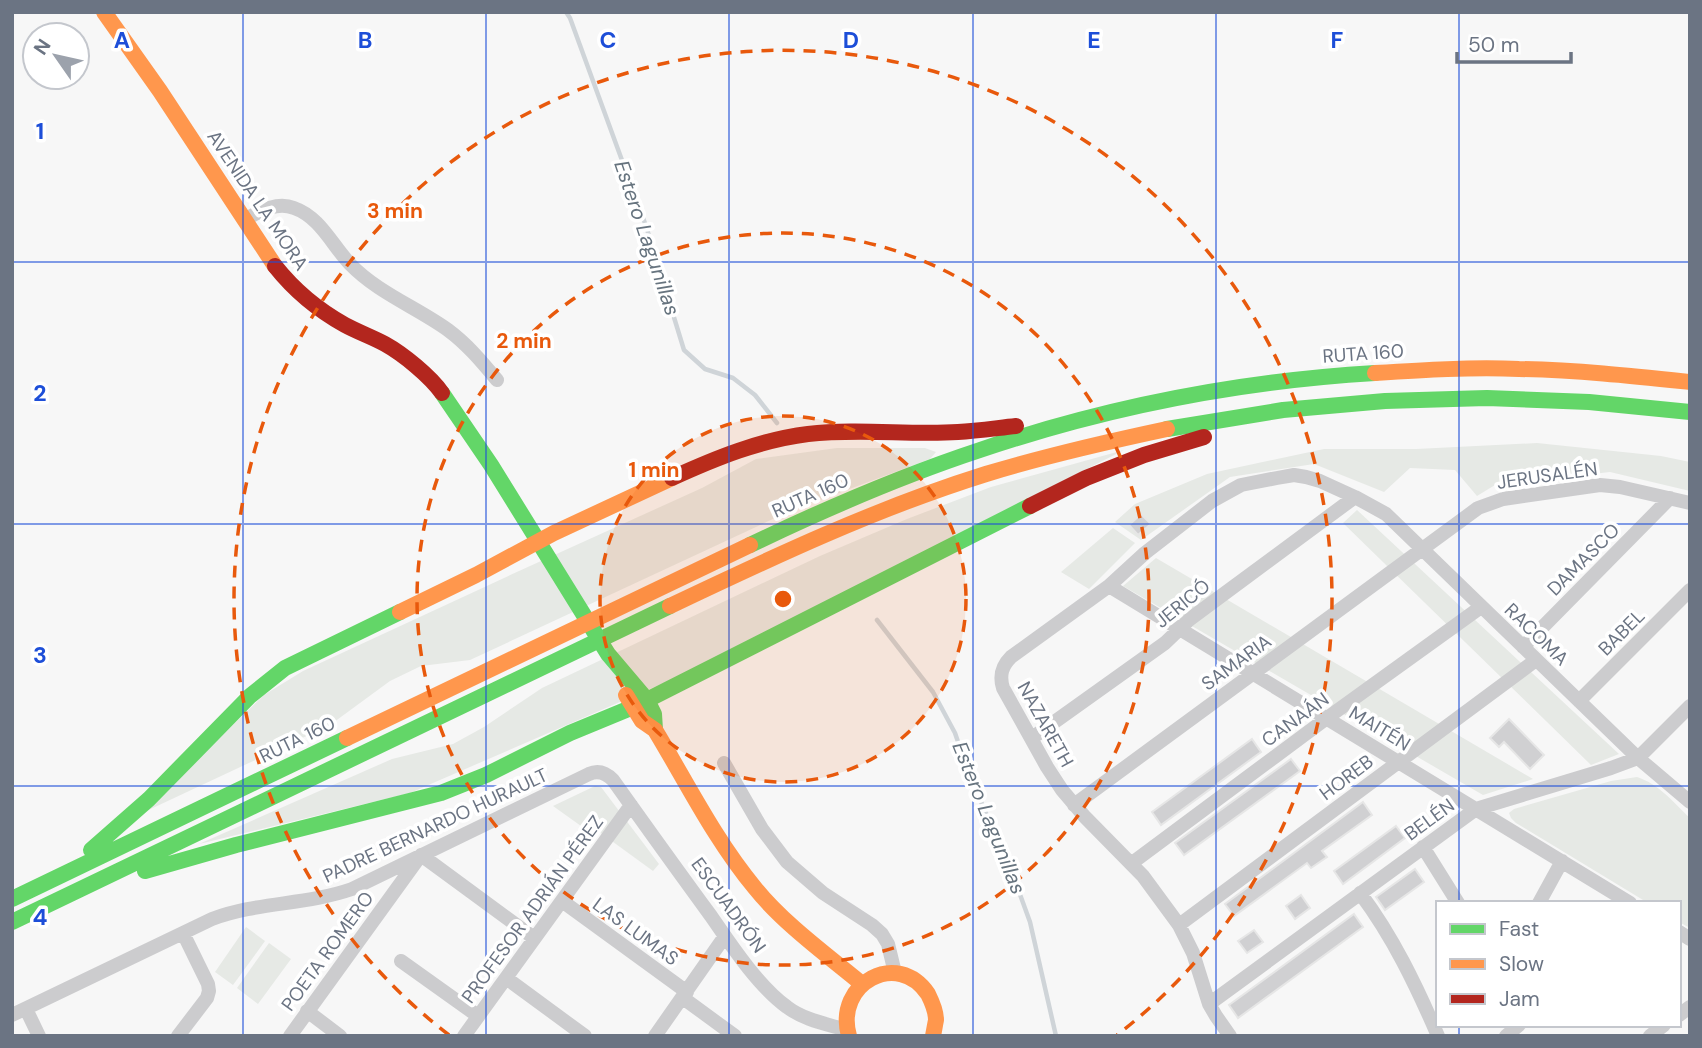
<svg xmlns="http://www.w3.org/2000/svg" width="1702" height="1048" viewBox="0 0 1702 1048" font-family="'DM Sans',sans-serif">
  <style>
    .green { fill: #e6e9e5 }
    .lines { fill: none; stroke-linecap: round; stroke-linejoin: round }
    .stream { stroke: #cfd4d8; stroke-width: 4.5 }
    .building { fill: #d0d0d2; stroke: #e6e6e6; stroke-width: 2 }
    .street { stroke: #ccccce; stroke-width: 14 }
    .fast { stroke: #63d668; stroke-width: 16 }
    .slow { stroke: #ff974d; stroke-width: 16 }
    .jam { stroke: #b3261e; stroke-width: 16 }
    .grid { fill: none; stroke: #1d4ed8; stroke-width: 2; stroke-opacity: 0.55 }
    .ring { fill: none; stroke: #e8590c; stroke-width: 3.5; stroke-dasharray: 12 9 }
    .labels { text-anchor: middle; stroke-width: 7; stroke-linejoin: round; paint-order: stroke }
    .street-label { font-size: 19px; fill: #6b7483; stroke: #fff }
    .water-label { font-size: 21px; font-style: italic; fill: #67747f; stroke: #fff }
    .grid-label { font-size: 23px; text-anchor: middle; font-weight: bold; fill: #1d4ed8; stroke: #fff; stroke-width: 7; stroke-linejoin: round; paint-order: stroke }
    .centre { fill: #e8590c; stroke: #fff; stroke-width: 3.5 }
    .ring-label { font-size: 21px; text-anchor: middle; font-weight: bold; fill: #e8590c; stroke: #fff; stroke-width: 7; stroke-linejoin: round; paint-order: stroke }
  </style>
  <rect width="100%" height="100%" fill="#f7f7f7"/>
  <path class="green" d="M1537,443L1661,456L1690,462V491L1610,472L1495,485L1477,496L1455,470L1410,468L1384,492L1314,464L1230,477L1141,540L1115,522L1135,504L1207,474L1324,449H1416Z
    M837,448H925L936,452L930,459L788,512L470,660L421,666L390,681L330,725L140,814L264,695L303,671L519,571L702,488L756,459Z
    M1124,450L689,672L410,793L199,844L392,759L453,744L484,727L542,688L820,556L907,519L991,487Z
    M1357,510L1619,754L1591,765L1343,523Z
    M1113,528L1135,543L1089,589L1061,572Z
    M1156,558L1533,779L1483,795L1123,586Z
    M1637,777C1659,784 1674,803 1690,818V928L1679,922V903H1648L1516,823L1511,818L1509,813L1514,809L1611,781Z
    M595,786L601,787L659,864L653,871L598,831L595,836L553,806Z
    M246,927L265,941L233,985L215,972Z
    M269,943L291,959L258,1004L237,988Z"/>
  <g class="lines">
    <path class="stream" d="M566,12L570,18L646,226L684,350L705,369L733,378L755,395L777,423
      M877,620L933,692L955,733L969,774L1014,878L1030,922L1056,1036"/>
  </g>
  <path class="building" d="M1141,514L1151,524L1138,535L1129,525Z
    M1509,719L1544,755L1530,769L1504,742L1499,747L1490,738Z
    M1252,739L1261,752L1161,825L1152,812Z
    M1291,759L1300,771L1184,855L1175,843Z
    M1363,802L1372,815L1322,851L1327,857L1311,868L1307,863L1234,916L1225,904Z
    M1396,826L1405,838L1343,884L1334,871Z
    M1415,869L1424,882L1385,910L1376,897Z
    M1301,895L1310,908L1295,919L1286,906Z
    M1354,914L1363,927L1238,1018L1229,1005Z
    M1254,930L1263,942L1247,953L1238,941Z"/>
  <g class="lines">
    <path class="street" d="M244,220C259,212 276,201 294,208C320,217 332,245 350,264C378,293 416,307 448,330C467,344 482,362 497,380
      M1109,586L1630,903
      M1523,647L1670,498
      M1579,701L1690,590
      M1032,738L1165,643L1190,619L1355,497
      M724,763L762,829L787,862L823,893L872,925L882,934L888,944L895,973
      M1074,805L1478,508L1503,499L1600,485L1620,487L1690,503
      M1423,847L1458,903
      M1132,863L1327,718L1481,607
      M1360,893C1393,937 1416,985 1438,1036
      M562,901L687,992
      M1539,903L1562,861
      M1179,925L1536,660
      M1679,932L1690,939
      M401,961L478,1016
      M506,978L585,1036
      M683,998L735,1036
      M1209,1004L1476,809L1611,768L1638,758L1690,706
      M26,1009L39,1036
      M307,1011L340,1036
      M12,1015L212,919C257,902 306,905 352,889L589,774C598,770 606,773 613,780C645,825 678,871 711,916C731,945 758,986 787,1007C804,1020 827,1024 847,1030
      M1679,1015L1690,1007
      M178,1036L207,998L209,991L208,984L183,933
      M290,1036L421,855L534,938
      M464,1036L631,805
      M655,1036L725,936
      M1230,1036L1216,1016L1209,1004L1193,953L1179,925L1143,876L1085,817L1062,790L1047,767L1003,688C999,675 1002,666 1011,657L1109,586L1145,553L1212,501L1241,485L1277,478L1294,475L1306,477L1320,481L1355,497L1386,514L1638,758L1690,802
      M1506,1036L1519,1025
      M1650,1036L1664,1025"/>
    <path class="fast" d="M442,393L491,465L608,654L647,700L654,714L655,730
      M1167,429L1283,410L1385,401L1487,398L1589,402L1690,412
      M750,545C825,509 901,476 980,450C1107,407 1242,381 1375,373
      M647,700L1030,506
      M91,850L149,799L250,696L285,668L400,612
      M145,871L236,845L441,793L486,775L570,733L633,707
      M12,899L347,738
      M12,922L670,606"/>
    <path class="slow" d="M104,12L160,91L275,266
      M1375,373C1423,370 1471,367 1519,369C1577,370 1633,376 1690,382
      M670,606C773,557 877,508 986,474C1045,456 1106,442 1167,429
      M400,612L476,575L554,533L672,478
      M626,695L642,721L655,730C687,783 715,840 755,888C783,923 827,955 862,984
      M347,738L750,545
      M849,1036C834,983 898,949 928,994C932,1002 936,1011 936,1020C935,1025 934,1031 933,1036"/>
    <path class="jam" d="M275,266C294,290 318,310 345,325C358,332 372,337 385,344C403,354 430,376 442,393
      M672,478C716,458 760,440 808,434C858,428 908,435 958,432C977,431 997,428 1016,426
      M1030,506L1086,478L1144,455L1204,437"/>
  </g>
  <path class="grid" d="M243,12V1036M486,12V1036M729,12V1036M973,12V1036M1216,12V1036M1459,12V903M12,262H1690M12,524H1690M12,786H1690M1459,1025V1036"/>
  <circle cx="783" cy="599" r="183" fill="#e8590c" fill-opacity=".12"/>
  <g class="ring">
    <circle cx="783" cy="599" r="183"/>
    <circle cx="783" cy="599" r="366"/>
    <path d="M449 1035A549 549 0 1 1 1117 1035"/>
  </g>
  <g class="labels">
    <g class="street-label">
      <text transform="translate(258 200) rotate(56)" y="7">AVENIDA LA MORA</text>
      <text transform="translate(1363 353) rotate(-4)" y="7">RUTA 160</text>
      <text transform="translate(1547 475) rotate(-8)" y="7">JERUSALÉN</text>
      <text transform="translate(810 495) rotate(-24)" y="7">RUTA 160</text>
      <text transform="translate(1583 559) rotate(-45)" y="7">DAMASCO</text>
      <text transform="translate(1182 603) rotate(-39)" y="7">JERICÓ</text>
      <text transform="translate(1621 632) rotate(-45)" y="7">BABEL</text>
      <text transform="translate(1537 634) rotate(44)" y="7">RACOMA</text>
      <text transform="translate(1236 662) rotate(-36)" y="7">SAMARIA</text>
      <text transform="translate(1295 719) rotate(-36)" y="7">CANAÁN</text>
      <text transform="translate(1046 724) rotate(61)" y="7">NAZARETH</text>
      <text transform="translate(1380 728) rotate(31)" y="7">MAITÉN</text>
      <text transform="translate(297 739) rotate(-26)" y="7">RUTA 160</text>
      <text transform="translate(1346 777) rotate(-37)" y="7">HOREB</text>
      <text transform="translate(1429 819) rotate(-36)" y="7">BELÉN</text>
      <text transform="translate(435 825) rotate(-25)" y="7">PADRE BERNARDO HURAULT</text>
      <text transform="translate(729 905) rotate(54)" y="7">ESCUADRÓN</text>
      <text transform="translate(532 909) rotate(-54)" y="7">PROFESOR ADRIÁN PÉREZ</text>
      <text transform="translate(636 931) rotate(36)" y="7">LAS LUMAS</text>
      <text transform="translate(327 951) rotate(-54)" y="7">POETA ROMERO</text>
    </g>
    <g class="water-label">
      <text transform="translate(647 238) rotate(71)" y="7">Estero Lagunillas</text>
      <text transform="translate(989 818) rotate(68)" y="7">Estero Lagunillas</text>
    </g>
  </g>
  <g class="grid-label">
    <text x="122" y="48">A</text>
    <text x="365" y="48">B</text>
    <text x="608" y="48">C</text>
    <text x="851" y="48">D</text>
    <text x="1094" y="48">E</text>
    <text x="1337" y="48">F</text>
    <text x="40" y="139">1</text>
    <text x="40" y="401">2</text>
    <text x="40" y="663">3</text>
    <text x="40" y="925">4</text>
  </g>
  <circle cx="783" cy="599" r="10" class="centre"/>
  <g class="ring-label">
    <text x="395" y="218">3 min</text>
    <text x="524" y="348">2 min</text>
    <text x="654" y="477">1 min</text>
  </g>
  <rect width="1702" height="1048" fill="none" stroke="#6b7483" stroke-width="28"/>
  <rect x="1436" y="901" width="245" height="126" fill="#ffffff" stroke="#c4c7cd" stroke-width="2"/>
  <rect x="1450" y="924" width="35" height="10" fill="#63d668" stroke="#c4c7cd" stroke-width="2"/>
  <text x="1499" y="936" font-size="21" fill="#6b7483">Fast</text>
  <rect x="1450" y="959" width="35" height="10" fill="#ff974d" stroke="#c4c7cd" stroke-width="2"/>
  <text x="1499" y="971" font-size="21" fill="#6b7483">Slow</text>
  <rect x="1450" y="994" width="35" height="10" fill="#b3261e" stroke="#c4c7cd" stroke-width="2"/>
  <text x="1499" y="1006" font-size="21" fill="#6b7483">Jam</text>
  <g transform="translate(56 56) rotate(304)"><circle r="33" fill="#ffffff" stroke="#c4c7cd" stroke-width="2"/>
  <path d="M0-5L12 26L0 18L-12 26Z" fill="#9ca2ac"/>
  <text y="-10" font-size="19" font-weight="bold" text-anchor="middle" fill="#6b7483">N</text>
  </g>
  <path d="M1457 52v10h114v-10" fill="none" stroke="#6b7483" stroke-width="3.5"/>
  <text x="1468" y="52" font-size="21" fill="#6b7483" stroke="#ffffff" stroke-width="5" paint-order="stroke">50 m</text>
</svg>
